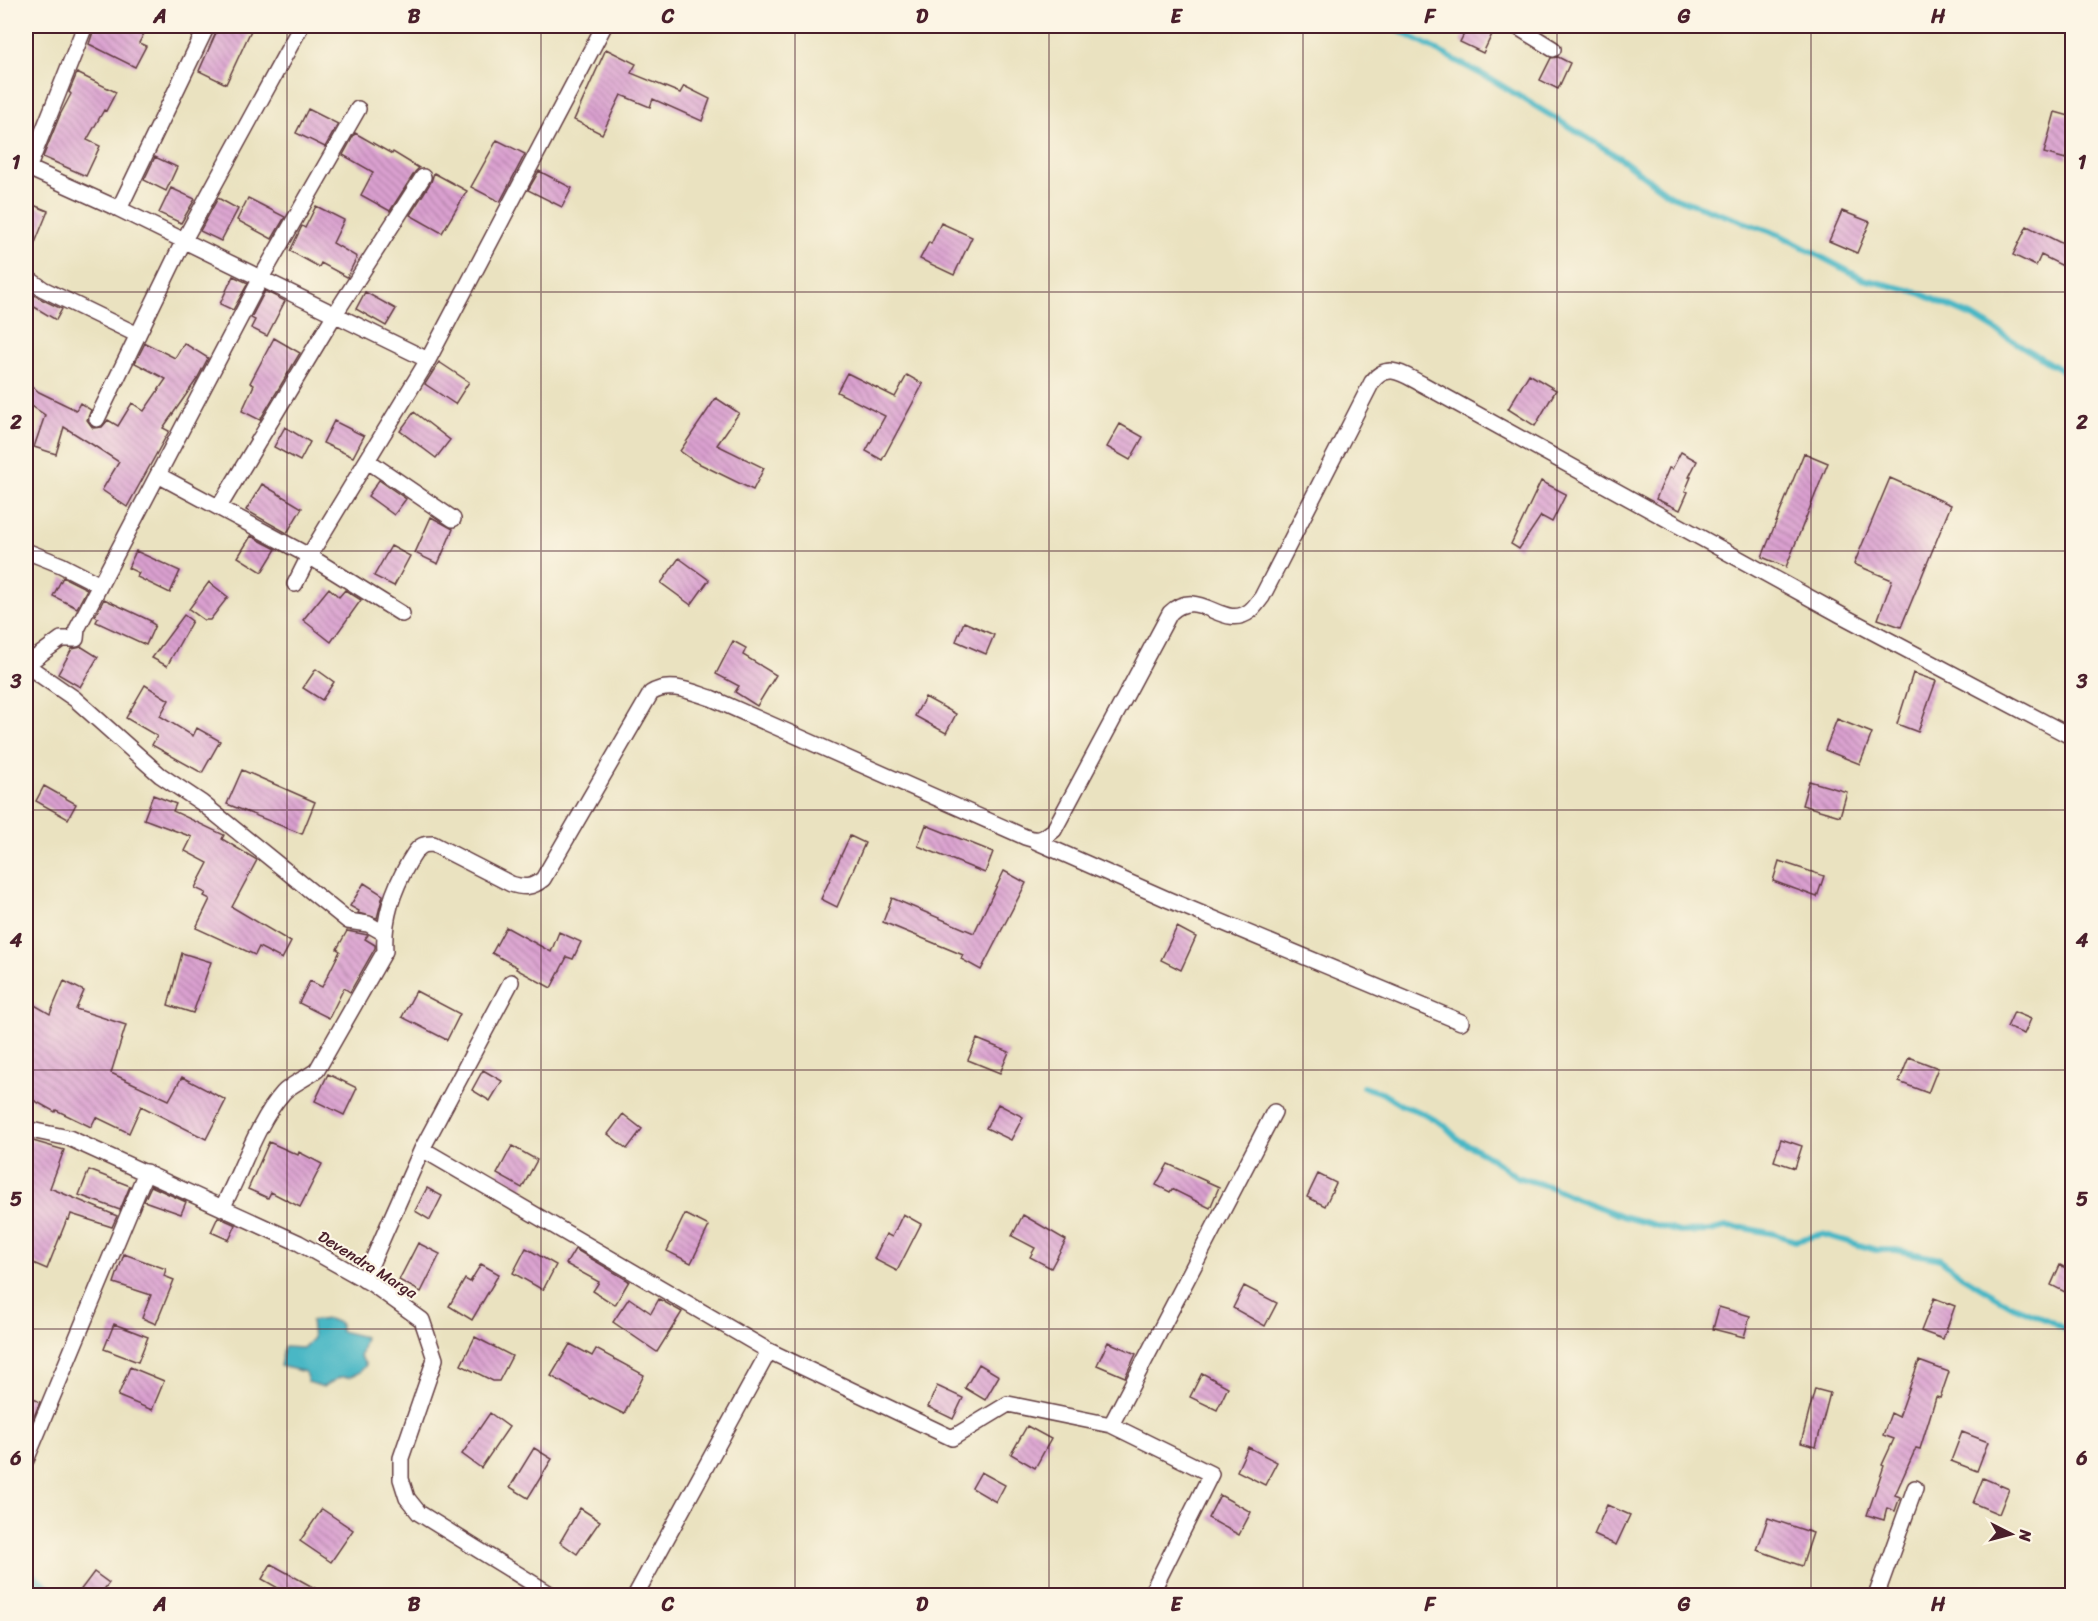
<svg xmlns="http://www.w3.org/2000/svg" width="2098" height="1621" viewBox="0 0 2098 1621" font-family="Sriracha,sans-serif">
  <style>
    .water { fill: #4ab7c5; stroke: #4a6b78; stroke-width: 1.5 }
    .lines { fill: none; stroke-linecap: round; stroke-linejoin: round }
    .stream { stroke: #4ab7c5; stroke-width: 6 }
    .building { fill: url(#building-back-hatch) }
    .street-casing { stroke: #623c41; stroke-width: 18 }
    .street { stroke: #fff; stroke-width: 15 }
    .grid { fill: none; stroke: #4a1f2b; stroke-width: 1.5; stroke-opacity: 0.55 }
    .labels { text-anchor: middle; stroke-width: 4.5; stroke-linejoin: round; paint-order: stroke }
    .street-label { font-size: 16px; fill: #4a1f2b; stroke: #fcf5e5 }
    .neatline { fill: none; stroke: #4a1f2b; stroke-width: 2 }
    .grid-label { font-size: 20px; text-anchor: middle; font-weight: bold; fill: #4a1f2b }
  </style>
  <defs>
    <pattern id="building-back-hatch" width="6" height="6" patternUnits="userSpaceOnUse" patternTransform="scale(1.5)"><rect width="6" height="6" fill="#daa0d0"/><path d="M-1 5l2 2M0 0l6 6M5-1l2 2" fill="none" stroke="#b382a9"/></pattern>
  </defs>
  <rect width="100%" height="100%" fill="#fcf5e5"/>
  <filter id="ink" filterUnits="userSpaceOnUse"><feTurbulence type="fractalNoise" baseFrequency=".0167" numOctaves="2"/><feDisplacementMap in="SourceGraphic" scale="12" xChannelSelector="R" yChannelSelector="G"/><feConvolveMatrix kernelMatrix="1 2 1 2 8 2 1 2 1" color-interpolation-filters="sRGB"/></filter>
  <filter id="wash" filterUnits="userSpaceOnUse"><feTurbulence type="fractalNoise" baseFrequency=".008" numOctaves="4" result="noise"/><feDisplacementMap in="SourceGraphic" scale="24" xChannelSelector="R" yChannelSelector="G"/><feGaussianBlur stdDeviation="1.35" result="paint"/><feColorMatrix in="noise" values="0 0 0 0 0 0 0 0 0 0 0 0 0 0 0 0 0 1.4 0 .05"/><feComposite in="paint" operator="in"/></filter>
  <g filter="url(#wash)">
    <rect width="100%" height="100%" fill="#eae2c0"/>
    <path class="water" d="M328,1319L340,1323V1331L365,1337L360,1356L366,1365L360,1372L350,1377H340L323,1387L308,1382L305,1372L280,1366L284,1347L303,1348L313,1338L311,1321Z"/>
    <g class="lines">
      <path class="stream" d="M1391,26L1496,82L1617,156L1671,196L1780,235L1863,279L1917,292L1976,318L2072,377
        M1363,1087L1382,1093L1401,1105L1423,1113L1444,1125L1459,1140L1485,1154L1517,1177L1551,1187L1575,1198L1622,1216L1680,1232L1710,1231L1725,1227L1744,1228L1775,1234L1795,1241L1822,1234L1876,1250H1896L1940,1259L1962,1276L1985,1290L2013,1306L2052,1322L2072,1334
        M26,1569L58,1596"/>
    </g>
    <g id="blocks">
      <path class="building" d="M95,26H148L139,43L146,46L135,67L89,44Z
        M219,26H253L226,84L199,71Z
        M1468,26H1496L1483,53L1460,42Z
        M606,49L636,64L631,73L680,93L684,86L710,99L702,121L653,99L650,107L621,95L602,134L574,120Z
        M1558,57L1570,63L1558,89L1540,80L1551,58Z
        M77,73L116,92L106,111L104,110L87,140L100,146L86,176L43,157L60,115L71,94L69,92Z
        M308,109L338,124L325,147L296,133Z
        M2055,112L2073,117V138L2066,159L2044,153Z
        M355,133L392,154L393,152L419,168L415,172L390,211L361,195L373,172L343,155Z
        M497,140L525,154L500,202L471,187Z
        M155,157L177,167L166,191L144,180Z
        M539,171L572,188L562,207L528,190Z
        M434,173L467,191L442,233L410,215L431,182Z
        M171,188L195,199L181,223L159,213Z
        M218,198L238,209L221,241L200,231Z
        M248,198L285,217L272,239L237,220Z
        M26,202L48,211L26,265Z
        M316,206L344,220L333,243L357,257L347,277L321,263L319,267L290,251L302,226L305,228Z
        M1842,211L1870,222L1857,253L1829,241Z
        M941,223L972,237L954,275L920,259L929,242L931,244Z
        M2027,226L2073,249V271L2041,255L2036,266L2013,255Z
        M233,276L248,283L233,310L220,304Z
        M26,289L39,298L62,309L56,320L26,302Z
        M265,291L285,301L267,336L251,328L255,320L251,318Z
        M365,292L396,309L386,326L356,309Z
        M274,338L300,353L260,420L242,411L254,385L250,383Z
        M145,343L175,358L184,343L208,358L197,379L163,428L169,431L127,507L102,490L119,462L93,445L64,427L56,454L34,447L45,415L26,402V381L39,392L76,410L80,403L91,410L87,420L93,428L102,427L108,420L118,426L132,403L144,411L166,379L135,363Z
        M439,362L469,382L455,404L425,384Z
        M847,373L895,397L907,375L923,384L882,460L866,451L885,416L837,392Z
        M1529,374L1556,390L1535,426L1508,409Z
        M716,398L739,413L717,445L764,468L753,490L694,461L680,451Z
        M414,412L450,440L436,458L400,431Z
        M334,421L364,436L353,457L323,443Z
        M1120,424L1143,437L1130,460L1107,447Z
        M285,427L310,442L300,461L274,447Z
        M1681,452L1697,461L1689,477H1691L1685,491L1688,492L1680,510L1656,499L1669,468L1672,469Z
        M1804,453L1828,463L1786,567L1762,557Z
        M1890,478L1951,505L1901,627L1878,619L1892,580L1854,564Z
        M379,480L406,499L394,515L368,496Z
        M1541,481L1566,494L1552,522L1541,516L1519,549L1511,544Z
        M262,484L302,508L287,533L246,510Z
        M431,517L453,529L438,564L415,553Z
        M251,536L276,549L262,572L238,557Z
        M391,546L410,556L394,586L374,576Z
        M136,551L180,571L170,593L137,577L139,573L128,568Z
        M679,558L709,580L691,605L661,583Z
        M63,577L87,589L77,608L53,596Z
        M209,582L228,597L210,620H204L189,609Z
        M329,588L339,597L345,590L361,600L331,642L303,620Z
        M104,599L151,621L150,622L155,625L146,645L96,622L98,618L95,616Z
        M184,615L192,621L167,666L152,658Z
        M964,622L994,635L986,654L956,641Z
        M733,641L746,648L743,655L776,675L757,706L735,692L739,686L716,674Z
        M82,647L98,657L80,687L58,674L72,649Z
        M316,669L334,682L322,700L303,688Z
        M1913,673L1936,681L1918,732L1897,724Z
        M145,685L169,700L160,716L193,736L197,728L220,741L202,773L152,745L157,736L126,718Z
        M925,697L956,714L946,733L915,716Z
        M1837,719L1872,733L1860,764L1825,750Z
        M242,770L315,802L302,834L227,804Z
        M1809,781L1847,792L1840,816L1802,805Z
        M44,786L76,804L68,819L36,801Z
        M153,795L176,804L173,811L224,835L222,839L257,860L232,907L291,942L282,959L259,947L255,955L196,928L210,899L204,896L206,893L195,888L208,863L185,851L192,837L144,819Z
        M926,825L993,852L985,873L918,846Z
        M850,836L865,843L837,907L821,899Z
        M1779,861L1824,876L1817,897L1773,881Z
        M1004,871L1026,883L981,970L961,959L963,955L883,922L892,898L974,933Z
        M364,883L383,895L377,918L358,913L359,911L350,906Z
        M506,927L551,952L559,932L581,942L573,959L567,957L551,988L516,969L517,967L492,953Z
        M1177,927L1196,937L1181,970L1161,960Z
        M347,931L368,935L365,939L375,945V948L350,992L344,988L329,1018L299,1003L310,981L322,987L340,951L337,949Z
        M182,953L211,962L193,1013L168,1005Z
        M64,981L84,991L76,1009L126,1025L111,1073L169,1100L182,1077L226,1100L206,1139L141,1106L129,1133L96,1117L91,1127L56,1110L55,1112L26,1096V1066L29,1060L26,1058V1000L50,1014Z
        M416,991L460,1014L447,1040L402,1017Z
        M2014,1012L2031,1019L2024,1034L2007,1027Z
        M977,1039L1009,1052L1000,1073L968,1060Z
        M1909,1057L1938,1068L1928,1093L1899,1082Z
        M483,1070L502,1081L490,1101L472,1090Z
        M328,1074L357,1088L344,1115L315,1101Z
        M998,1104L1023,1117L1011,1140L986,1128Z
        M623,1114L642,1129L627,1149L608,1134Z
        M26,1139L64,1150L50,1188L117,1216L112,1227L71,1214L69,1220L67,1219L47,1269L26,1260Z
        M1781,1139L1802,1146L1795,1168L1774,1161Z
        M269,1142L298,1155L299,1152L322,1164L300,1207L271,1192L268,1198L248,1189Z
        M512,1146L537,1160L522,1188L497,1174Z
        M1168,1164L1219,1187L1210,1208L1172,1189L1170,1192L1156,1185Z
        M89,1170L130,1186L120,1210L79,1195Z
        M1318,1174L1336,1183L1325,1206L1307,1197Z
        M151,1186L186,1202L181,1214L144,1201Z
        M427,1188L442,1196L430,1220L415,1211Z
        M685,1214L709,1226L691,1263L667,1251Z
        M903,1214L921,1224L897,1271L874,1259L886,1234L892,1237Z
        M1023,1215L1066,1240L1051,1268L1030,1257L1035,1248L1012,1236Z
        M218,1217L236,1225L229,1240L211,1232Z
        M418,1243L440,1254L421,1292L399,1280Z
        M526,1248L556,1265L543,1290L513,1273Z
        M575,1249L629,1281L615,1305L593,1291L599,1282L566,1264Z
        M124,1254L166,1269L164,1276L174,1280L156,1324L142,1318L151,1295L114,1283Z
        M481,1264L499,1274L472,1320L449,1306L465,1279L470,1282Z
        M2060,1265L2073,1272V1296L2051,1285Z
        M1244,1286L1277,1303L1265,1326L1233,1308Z
        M629,1298L651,1313L659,1299L682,1312L657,1352L613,1322Z
        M1934,1298L1955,1306L1943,1339L1921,1331Z
        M1719,1307L1750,1316L1744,1337L1713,1329Z
        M114,1324L148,1337L138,1362L104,1349Z
        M475,1337L512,1356L499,1381H493L461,1365Z
        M1108,1342L1136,1354L1125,1377L1097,1365Z
        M570,1344L592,1356L596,1349L644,1375L624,1414L592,1398L591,1399L551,1376Z
        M1919,1361L1949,1372L1940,1398L1936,1397L1920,1449L1916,1448L1895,1495L1900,1497L1895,1511L1887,1508L1884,1520L1867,1515L1884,1466L1882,1465L1894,1439L1883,1435L1891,1413L1899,1417Z
        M979,1364L999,1376L985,1400L965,1388Z
        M130,1367L164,1381L152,1410L118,1396Z
        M1202,1373L1228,1387L1217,1410L1190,1397Z
        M937,1386L963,1398L953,1419L928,1407Z
        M1815,1389L1830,1393L1816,1447L1801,1443Z
        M26,1395L40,1402L26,1436Z
        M490,1413L509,1427L481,1468L462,1454Z
        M1027,1426L1051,1439L1035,1468L1011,1454Z
        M1962,1432L1988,1442L1977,1471L1951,1461Z
        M1248,1447L1277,1462L1265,1485L1237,1471Z
        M534,1448L552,1459L528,1498L510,1487Z
        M981,1472L1005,1485L996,1502L972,1488Z
        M1983,1478L2009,1489L1999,1514L1973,1503Z
        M1220,1495L1251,1512L1239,1535L1208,1518Z
        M1607,1505L1630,1515L1616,1545L1594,1535Z
        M580,1508L600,1521L577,1554L560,1542Z
        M322,1509L353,1530L331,1562L300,1541Z
        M1768,1518L1813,1533L1802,1566L1757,1550Z
        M271,1564L329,1596H292L262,1579Z
        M94,1572L109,1583L99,1596H76Z"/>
    </g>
  </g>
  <g filter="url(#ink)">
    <use href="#blocks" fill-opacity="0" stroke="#623c41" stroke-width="1.5"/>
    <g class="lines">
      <defs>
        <path id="street" d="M1516,26L1553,49
          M26,167L119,209L428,360
          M26,174L85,26
          M119,209L207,26
          M26,277L43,289L138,335
          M97,419L184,240L301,26
          M368,461L453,519
          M158,475L309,556L402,614
          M219,507L335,314L423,177
          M26,551L61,565L100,585
          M295,584L309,556L428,360L604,26
          M26,665L61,639H76L77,629L261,278L358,109
          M26,665L75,699L160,775L202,803L348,921L368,924L384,933
          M1035,841L1169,900L1461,1022
          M26,1129L69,1138L299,1243L372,1284L422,1320L435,1359L401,1458V1479L407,1498L419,1513L553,1596
          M422,1149L511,982
          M222,1208C241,1173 257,1122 283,1093C290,1085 307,1078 317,1070L385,951C383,918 393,890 409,862C413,856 417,847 424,845C427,844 430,844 433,844L511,884C524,888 532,888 543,879L651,693C669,681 692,692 711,698L1025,837C1038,842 1043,839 1054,830L1170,613C1199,585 1223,632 1250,611C1254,608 1258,602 1262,597L1372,382C1388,361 1404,375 1422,384L1841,615L2072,737
          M364,1280L422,1149L769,1351L635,1596
          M769,1351L952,1438L1008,1404L1111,1425L1211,1474L1150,1596
          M1111,1425L1274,1112
          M26,1460L146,1172
          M1876,1596L1915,1488"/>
      </defs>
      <use href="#street" class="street-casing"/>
      <use href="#street" class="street"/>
    </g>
  </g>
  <path class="grid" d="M287,26V1596M541,26V1596M795,26V1596M1049,26V1596M1303,26V1596M1557,26V1596M1811,26V1596M26,292H2072M26,551H2072M26,810H2072M26,1070H2072M26,1329H2072"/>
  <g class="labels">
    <g class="street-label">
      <text transform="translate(368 1264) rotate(32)" y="6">Devendra Marga</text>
    </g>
  </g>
  <rect width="2098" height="1621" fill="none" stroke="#fcf5e5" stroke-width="66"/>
  <g transform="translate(2011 1534) rotate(96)" stroke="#fcf5e5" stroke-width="4.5" paint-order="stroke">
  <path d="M0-4.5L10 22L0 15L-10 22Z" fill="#4a1f2b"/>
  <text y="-9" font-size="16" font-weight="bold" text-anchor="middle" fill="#4a1f2b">N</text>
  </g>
  <rect x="33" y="33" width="2032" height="1555" class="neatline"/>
  <g class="grid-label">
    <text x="160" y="23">A</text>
    <text x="414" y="23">B</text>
    <text x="668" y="23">C</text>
    <text x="922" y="23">D</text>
    <text x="1176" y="23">E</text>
    <text x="1430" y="23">F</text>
    <text x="1684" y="23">G</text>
    <text x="1938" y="23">H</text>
    <text x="16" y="169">1</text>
    <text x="2082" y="169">1</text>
    <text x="16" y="429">2</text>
    <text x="2082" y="429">2</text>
    <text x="16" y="688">3</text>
    <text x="2082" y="688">3</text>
    <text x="16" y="947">4</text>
    <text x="2082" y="947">4</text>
    <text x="16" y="1206">5</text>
    <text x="2082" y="1206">5</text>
    <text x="16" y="1465">6</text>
    <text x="2082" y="1465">6</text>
    <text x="160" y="1611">A</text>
    <text x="414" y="1611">B</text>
    <text x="668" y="1611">C</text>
    <text x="922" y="1611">D</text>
    <text x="1176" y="1611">E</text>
    <text x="1430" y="1611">F</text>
    <text x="1684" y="1611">G</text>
    <text x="1938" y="1611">H</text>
  </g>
</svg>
